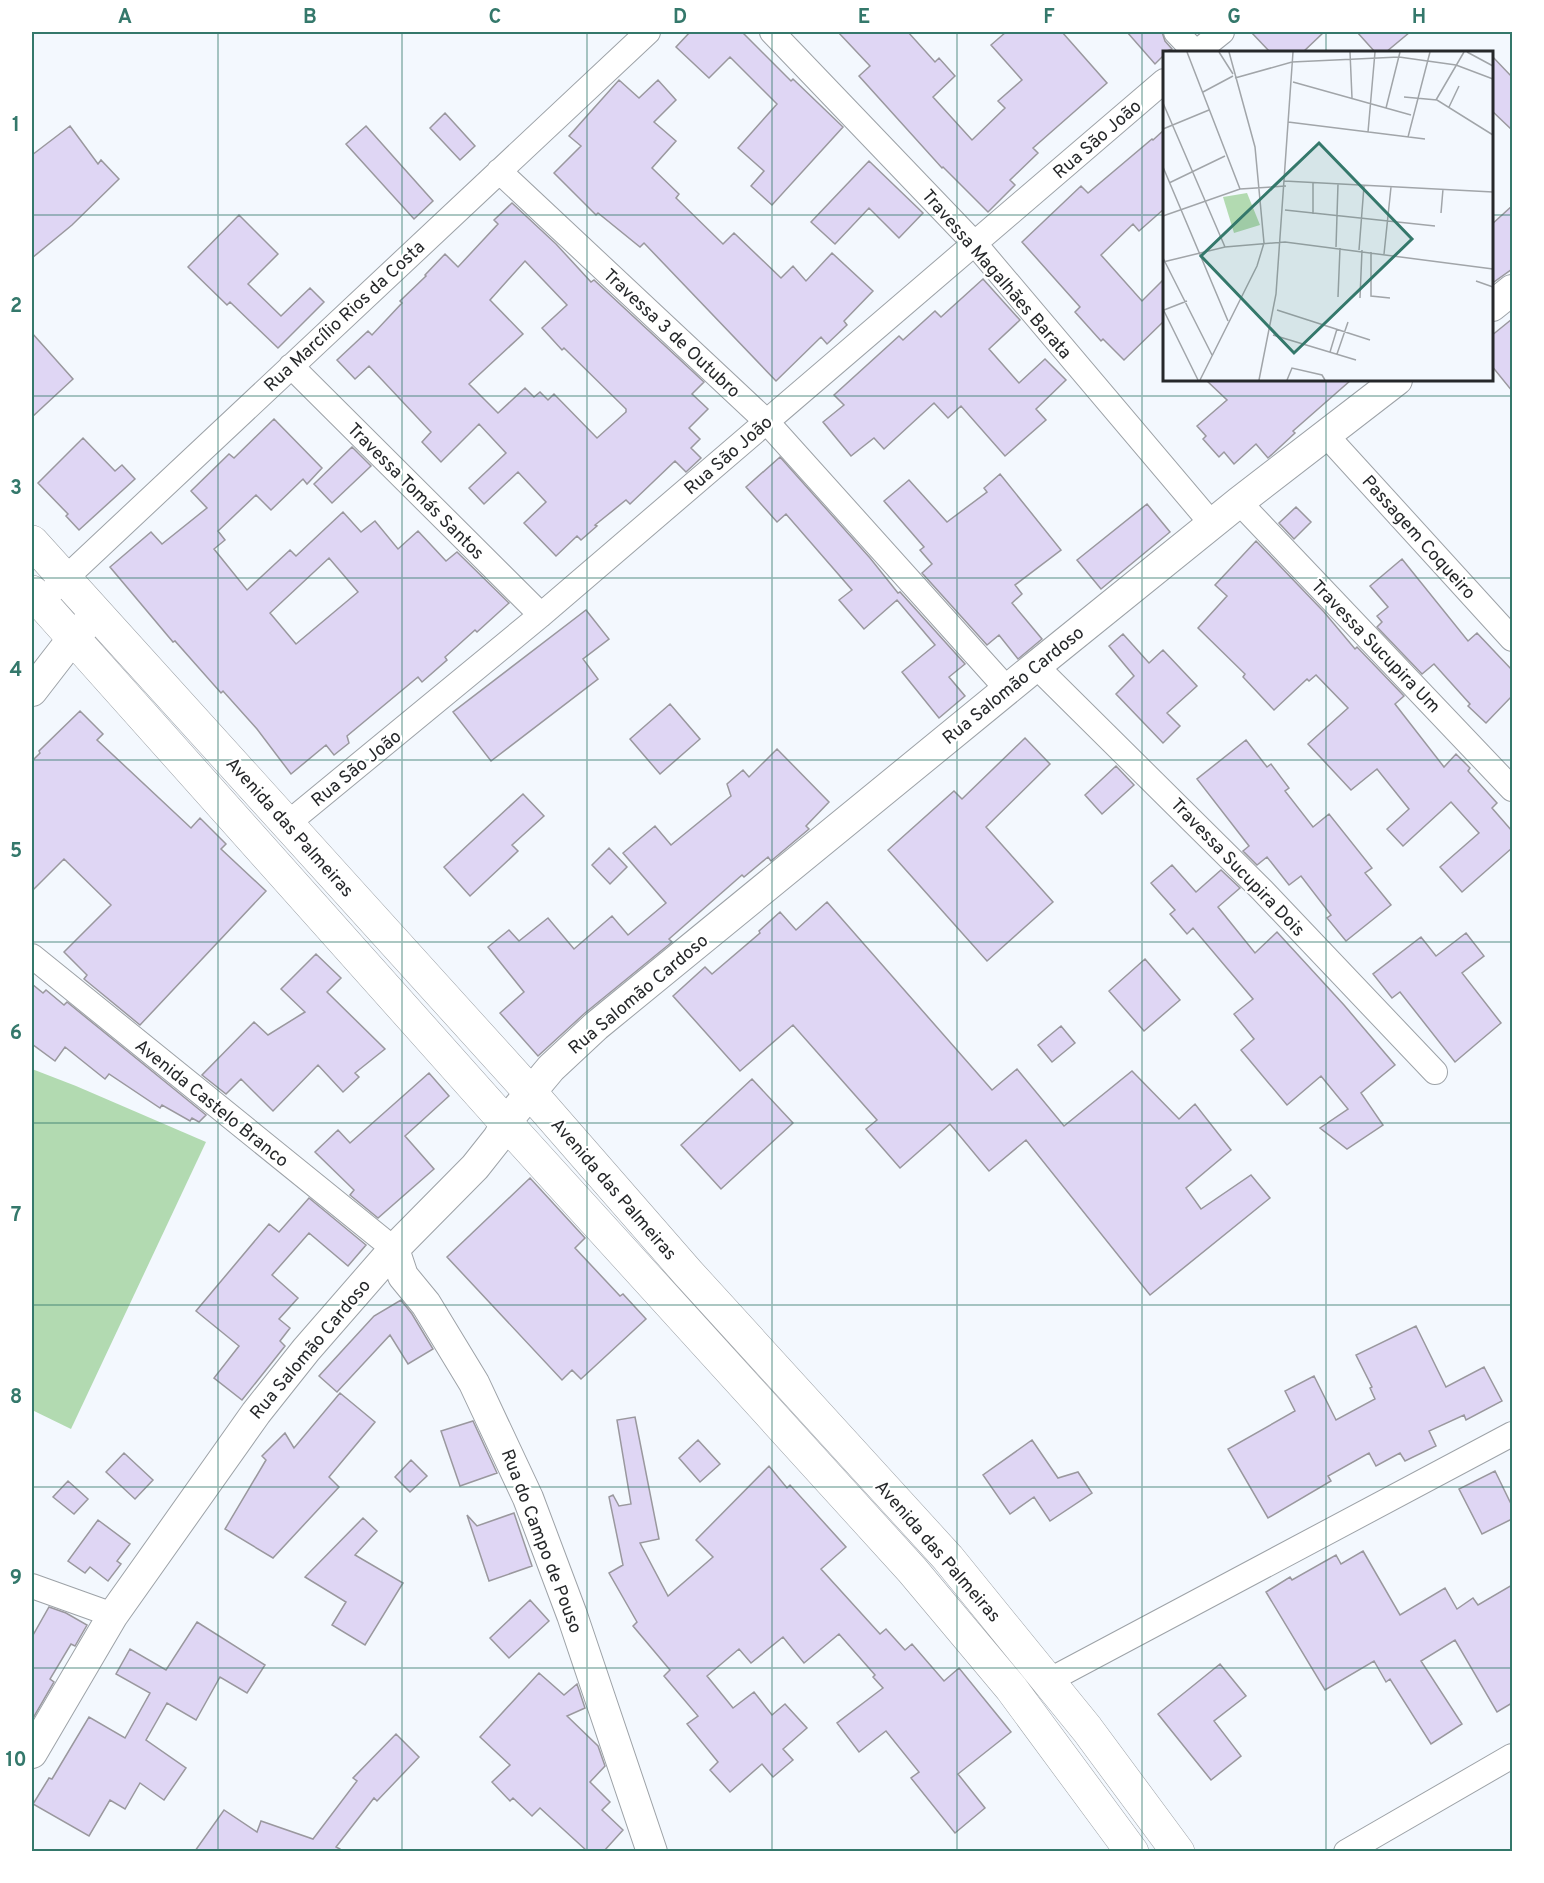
<svg xmlns="http://www.w3.org/2000/svg" width="1544" height="1883" viewBox="0 0 1544 1883" font-family="Overpass,sans-serif">
  <style>
    .green { fill: #b2dab1 }
    .building { fill: #dfd6f4; stroke: #9a989e; stroke-width: 1.5; fill-rule: evenodd }
    .lines { fill: none; stroke-linecap: round; stroke-linejoin: round }
    .minor-casing { stroke: #9da2a7; stroke-width: 26 }
    .tertiary-casing { stroke: #9da2a7; stroke-width: 32 }
    .secondary-casing { stroke: #9da2a7; stroke-width: 34 }
    .minor { stroke: #fff; stroke-width: 24 }
    .tertiary { stroke: #fff; stroke-width: 30 }
    .secondary { stroke: #fff; stroke-width: 33 }
    .grid { fill: none; stroke: #34786b; stroke-width: 1.5; stroke-opacity: 0.55 }
    .labels { text-anchor: middle; stroke-width: 4.5; stroke-linejoin: round; paint-order: stroke }
    .street-label { font-size: 18px; fill: #26282a; stroke: #fff }
    .inset-road { fill: none; stroke: #a1a5a9; stroke-width: 1.5 }
    .view { fill: #34786b; fill-opacity: 0.15; stroke: #34786b; stroke-width: 3 }
    .inset-edge { fill: none; stroke: #26282a; stroke-width: 3 }
    .neatline { fill: none; stroke: #34786b; stroke-width: 2 }
    .grid-label { font-size: 20px; text-anchor: middle; font-weight: bold; fill: #34786b }
  </style>
  <rect width="100%" height="100%" fill="#f3f8fe"/>
  <path class="green" d="M32,1069L76,1086L206,1142L71,1429L32,1410Z"/>
  <path class="building" d="M690,32H742L791,81L793,79L843,127L772,205L751,186L764,171L738,148L777,104L730,57L709,78L676,47Z
    M838,32H908L935,62L939,58L955,76L933,97L972,140L1005,108L998,101L1022,80L991,45L1006,32H1062L1107,83L1033,148L1038,153L1010,180L1015,185L988,212L943,167L942,168L859,76L870,66Z
    M1127,32H1162L1165,41L1172,49L1164,52V55L1155,64Z
    M1251,32H1324L1303,52H1270Z
    M1357,32H1410L1386,52H1375Z
    M1491,55L1512,77V130L1491,110Z
    M619,80L639,98L658,80L676,100L654,122L676,141L652,168L679,194L676,198L723,244L734,233L781,278L793,266L806,281L832,253L873,291L844,321L847,325L827,344L821,337L776,381L644,243L640,247L598,213L596,215L554,173L581,146L569,136Z
    M445,113L475,146L460,160L430,128Z
    M70,126L98,164L101,160L119,179L72,225L32,258V155Z
    M366,126L433,201L414,219L346,144Z
    M1164,130V209L1139,231L1133,224L1101,255L1142,301L1164,279V321L1124,360L1103,339L1101,341L1075,312L1080,307L1022,242L1081,186L1088,193L1152,139L1153,140Z
    M869,161L923,213L899,238L869,208L835,244L811,222Z
    M512,203L556,244L591,282L594,280L704,382L692,394L708,409L689,428L700,439L691,448L701,458L686,472L675,461L630,504L626,500L595,525L597,526L581,540L577,536L556,556L524,523L546,502L518,472L484,504L469,488L506,453L479,424L441,462L422,442L431,432L369,366L355,379L337,360L368,331L372,335L402,303L400,301L426,276L425,275L445,254L458,267L498,224L494,220ZM525,261L567,305L542,328L562,350L564,348L626,409V412L597,438L554,394L548,400L540,392L534,397L525,388L498,413L469,384L523,334L490,300Z
    M1512,206V269L1491,284V225Z
    M239,215L278,254L248,284L281,316L310,288L324,302L278,348L230,302L227,305L188,267Z
    M983,279L1020,320L989,349L1019,383L1045,359L1066,380L1036,409L1046,420L1005,456L961,406L948,418L934,403L884,449L874,438L851,456L823,422L844,405L834,395L899,336L903,340L935,311L941,317Z
    M1512,319V391L1491,365V336Z
    M32,333L73,379L32,417Z
    M1206,380H1351L1293,431L1295,433L1268,458L1256,444L1234,464L1224,452L1219,457L1203,439L1206,436L1197,426L1227,400Z
    M274,419L322,468L307,484L303,479L271,510L256,495L218,531L225,540L214,549L247,590L290,550L296,556L343,512L361,532L375,521L398,549L418,531L446,561L457,552L509,603L477,632L475,630L445,657L447,660L422,682L418,677L347,736L349,743L334,755L326,745L291,774L257,729L223,691L221,693L175,641L173,642L110,567L151,532L162,544L207,508L191,491L229,454L234,458ZM329,558L358,592L296,644L270,613Z
    M83,438L115,471L122,465L135,479L79,530L66,516L68,514L38,483Z
    M352,447L371,466L332,503L314,484Z
    M780,457L870,558L898,593L900,592L965,664L949,677L965,696L939,718L902,672L935,645L897,600L864,629L839,600L852,590L786,514L777,522L746,487Z
    M1000,474L1061,550L1015,585L1022,594L1012,603L1042,639L1018,659L999,635L987,645L922,573L932,564L920,550L924,547L884,501L909,480L947,522L987,492L984,488Z
    M1147,504L1170,532L1101,589L1077,560Z
    M1296,507L1311,522L1294,539L1279,523Z
    M1256,541L1324,612L1355,649L1357,647L1404,696L1395,704L1444,767L1456,754L1470,768L1468,771L1497,803L1492,808L1512,831V848L1462,892L1440,867L1479,833L1451,802L1403,846L1387,829L1409,809L1377,769L1351,790L1308,744L1348,708L1316,675L1309,681L1307,679L1274,710L1243,677L1245,674L1198,628L1227,596L1215,585Z
    M1402,559L1468,641L1477,633L1512,670V696L1486,723L1468,706L1470,704L1434,664L1422,674L1377,627L1382,622L1377,616L1388,607L1370,586Z
    M586,610L609,639L583,659L598,679L491,761L453,712Z
    M1123,634L1149,663L1163,650L1197,686L1167,713L1180,726L1163,743L1116,694L1134,676L1109,646Z
    M670,704L700,739L660,774L630,739Z
    M80,711L103,734L97,740L191,828L200,818L226,844L221,849L266,891L140,1025L84,979L87,975L64,952L111,905L64,859L32,891V761L40,753L39,751Z
    M1025,738L1050,764L986,827L1053,902L987,961L888,850L954,791L962,799Z
    M1246,740L1267,767L1271,764L1289,788L1285,791L1313,827L1329,814L1372,868L1365,873L1391,905L1346,941L1327,918L1331,915L1301,876L1289,885L1267,857L1257,865L1243,851L1249,846L1197,779Z
    M777,749L829,802L806,826L809,829L771,861L768,857L744,877L742,875L669,939L672,942L585,1013L538,1056L500,1013L524,992L488,947L509,930L519,941L548,918L574,949L612,916L628,935L666,903L623,853L655,826L671,845L731,796L727,784L743,770L749,777Z
    M1116,766L1134,785L1102,814L1085,795Z
    M523,794L544,816L512,845L518,851L470,896L444,867Z
    M609,848L627,867L610,884L592,865Z
    M1172,865L1196,892L1221,870L1240,888L1218,907L1255,953L1277,932L1344,1005L1395,1065L1361,1093L1383,1125L1347,1149L1320,1128L1348,1109L1321,1076L1287,1105L1241,1050L1254,1039L1234,1014L1253,999L1193,928L1187,934L1170,914L1175,910L1151,883Z
    M827,902L992,1090L1017,1069L1064,1126L1132,1071L1179,1119L1195,1104L1231,1150L1186,1188L1201,1209L1251,1175L1270,1198L1150,1295L1026,1140L989,1171L950,1124L900,1168L866,1129L877,1120L793,1025L740,1071L673,996L705,967L712,974L760,933L759,931L780,912L796,930Z
    M1466,933L1484,956L1462,973L1501,1023L1455,1062L1400,992L1392,998L1373,974L1421,937L1436,956Z
    M316,954L341,978L327,992L385,1049L355,1073L359,1077L343,1092L318,1065L273,1111L241,1079L226,1094L202,1075L254,1022L268,1035L305,1012L281,989Z
    M1145,959L1180,1000L1144,1031L1109,991Z
    M32,984L43,993L46,990L64,1005L67,1002L206,1115L199,1122L192,1118L190,1121L162,1105L160,1108L109,1074L105,1079L65,1047L55,1061L32,1044Z
    M1061,1026L1075,1043L1052,1062L1038,1045Z
    M429,1073L449,1096L405,1136L434,1169L378,1218L350,1195L354,1190L315,1152L338,1130L350,1143Z
    M752,1079L793,1123L721,1189L681,1145Z
    M530,1178L585,1238L575,1248L620,1296L623,1294L646,1319L581,1379L572,1370L562,1380L447,1257Z
    M309,1198L366,1245L348,1266L309,1233L272,1275L298,1298L279,1319L290,1328L280,1341L285,1346L242,1400L214,1378L239,1346L196,1311L269,1224L279,1232Z
    M401,1300L412,1314L433,1349L408,1364L390,1335L337,1392L319,1376L374,1316Z
    M1416,1326L1446,1387L1484,1367L1502,1401L1466,1420L1464,1415L1429,1431L1436,1446L1405,1461L1400,1453L1376,1466L1369,1453L1328,1476L1331,1481L1268,1518L1228,1449L1295,1411L1285,1391L1314,1376L1336,1420L1375,1399L1370,1388L1372,1387L1356,1355Z
    M340,1393L375,1422L329,1477L339,1487L273,1558L225,1529L266,1460L262,1456L285,1433L294,1448Z
    M635,1417L659,1539L640,1543L668,1596L713,1557L696,1540L769,1466L787,1488L790,1485L846,1547L821,1569L880,1634L886,1629L905,1650L912,1644L944,1681L959,1668L1011,1732L958,1774L985,1808L955,1833L911,1778L919,1772L886,1731L859,1752L837,1723L883,1688L873,1677L875,1675L839,1634L804,1663L783,1637L751,1663L739,1649L707,1676L733,1708L754,1692L772,1715L785,1704L807,1728L783,1749L793,1760L773,1777L762,1764L730,1792L710,1770L718,1762L687,1724L698,1716L664,1676L670,1670L633,1626L637,1622L609,1573L623,1565L609,1497L613,1495L619,1506L631,1504L617,1420Z
    M473,1421L497,1473L460,1486L441,1431Z
    M698,1440L720,1464L700,1482L679,1458Z
    M1032,1440L1058,1478L1078,1472L1092,1493L1050,1521L1034,1497L1010,1514L983,1475Z
    M124,1453L153,1480L135,1499L106,1472Z
    M411,1460L427,1476L410,1492L395,1477Z
    M1495,1471L1512,1506V1519L1482,1534L1459,1489Z
    M68,1481L88,1499L74,1514L53,1497Z
    M514,1513L532,1566L489,1581L467,1515L477,1526Z
    M363,1518L377,1531L355,1555L403,1583L365,1645L332,1625L346,1602L305,1577Z
    M98,1520L130,1544L117,1561L121,1564L108,1581L90,1567L85,1573L68,1561Z
    M1363,1551L1400,1615L1445,1588L1457,1609L1473,1598L1478,1605L1512,1585V1703L1497,1712L1455,1640L1421,1661L1462,1724L1431,1744L1390,1679L1386,1682L1374,1661L1325,1690L1266,1592L1290,1577L1292,1580L1336,1555L1341,1564Z
    M530,1600L549,1621L509,1658L490,1638Z
    M49,1607L66,1613L87,1625L75,1646L71,1644L50,1679L54,1682L32,1720V1637Z
    M197,1622L265,1665L247,1693L220,1677L196,1720L167,1703L146,1740L186,1768L164,1800L140,1783L125,1809L110,1800L89,1836L33,1804L49,1778L52,1779L89,1717L125,1738L150,1693L116,1674L130,1649L166,1670Z
    M1220,1664L1246,1696L1214,1721L1241,1756L1211,1780L1158,1714Z
    M539,1673L564,1695L577,1684L585,1708L567,1716L598,1746L605,1766L590,1782L610,1802L602,1810L623,1830L604,1851H587L540,1808L532,1816L513,1798L510,1801L492,1782L510,1765L480,1737Z
    M396,1734L419,1757L377,1801L374,1798L336,1847L340,1849V1851H195L224,1810L257,1832L261,1821L313,1839L357,1781L353,1778Z"/>
  <g class="lines">
    <defs>
      <path id="minor" d="M772,32L975,244L1212,524
        M1176,32L1195,52
        M1197,52L1222,32
        M499,171L766,421L1007,689
        M291,366L541,615
        M1326,435L1512,639
        M1239,502L1512,789
        M53,590L648,32
        M1036,666L1262,890L1435,1072
        M287,824L541,615L1164,81
        M32,956L394,1249
        M32,1586L113,1615
        M1048,1681L1512,1434
        M1346,1852L1512,1756"/>
      <path id="tertiary" d="M1492,306L1512,290
        M32,691L73,638L97,613
        M394,1249L403,1276L426,1304L474,1383L528,1498L572,1615L652,1852
        M32,1753L113,1615L256,1413L306,1350L394,1249L475,1167L498,1138L510,1117L551,1068L596,1026L1036,666L1239,502L1397,380"/>
      <path id="secondary" d="M32,542L530,1092L688,1273L948,1558L1087,1729L1178,1852
        M32,592L506,1123L912,1570L1011,1688L1132,1852"/>
    </defs>
    <use href="#minor" class="minor-casing"/>
    <use href="#tertiary" class="tertiary-casing"/>
    <use href="#secondary" class="secondary-casing"/>
    <use href="#minor" class="minor"/>
    <use href="#tertiary" class="tertiary"/>
    <use href="#secondary" class="secondary"/>
  </g>
  <path class="grid" d="M218,32V1852M402,32V1852M587,32V1852M772,32V1852M957,32V1852M1142,32V1852M1326,32V52M32,215H1164M1492,215H1512M1326,380V1852M32,396H1512M32,578H1512M32,760H1512M32,942H1512M32,1123H1512M32,1305H1512M32,1487H1512M32,1668H1512"/>
  <g class="labels">
    <g class="street-label">
      <text transform="translate(1097 139) rotate(-41)" y="6">Rua São João</text>
      <text transform="translate(997 274) rotate(49)" y="6">Travessa Magalhães Barata</text>
      <text transform="translate(344 316) rotate(-43)" y="6">Rua Marcílio Rios da Costa</text>
      <text transform="translate(672 333) rotate(43)" y="6">Travessa 3 de Outubro</text>
      <text transform="translate(728 455) rotate(-41)" y="6">Rua São João</text>
      <text transform="translate(416 491) rotate(45)" y="6">Travessa Tomás Santos</text>
      <text transform="translate(1419 537) rotate(48)" y="6">Passagem Coqueiro</text>
      <text transform="translate(1376 646) rotate(46)" y="6">Travessa Sucupira Um</text>
      <text transform="translate(1013 685) rotate(-39)" y="6">Rua Salomão Cardoso</text>
      <text transform="translate(356 768) rotate(-39)" y="6">Rua São João</text>
      <text transform="translate(290 827) rotate(48)" y="6">Avenida das Palmeiras</text>
      <text transform="translate(1238 867) rotate(46)" y="6">Travessa Sucupira Dois</text>
      <text transform="translate(638 994) rotate(-40)" y="6">Rua Salomão Cardoso</text>
      <text transform="translate(212 1103) rotate(39)" y="6">Avenida Castelo Branco</text>
      <text transform="translate(614 1189) rotate(49)" y="6">Avenida das Palmeiras</text>
      <text transform="translate(310 1349) rotate(-50)" y="6">Rua Salomão Cardoso</text>
      <text transform="translate(542 1541) rotate(69)" y="6">Rua do Campo de Pouso</text>
      <text transform="translate(938 1551) rotate(49)" y="6">Avenida das Palmeiras</text>
    </g>
  </g>
  <g transform="translate(1163 51)">
    <rect width="330" height="330" fill="#f3f8fe"/>
    <path d="M84,142L97,174L71,182L60,146Z" fill="#b2dab1"/>
    <path class="inset-road" d="M24,1L77,138M56,1L70,23M187,1L189,47M304,1L330,15M72,27L129,11L236,6L293,14L330,28M130,31L248,64M40,41L70,25M241,46L274,49L330,84M273,49L301,1M0,52L62,196M286,56L296,35M223,57L237,1M125,71L262,88M0,78L46,59M205,81L212,1M245,86L267,1M0,116L65,270M121,130L330,141M6,132L62,105M122,159L272,175M278,162L280,138M150,163V132M0,165L77,138L123,135M173,196L175,133M196,199L201,135M208,201V245L227,247M221,203L228,136M0,207L49,304M0,211L62,196L122,191L330,218M313,230L330,236M175,246L177,197M197,247L199,199M0,258L35,329M1,259L24,250M114,259L207,289M110,284L193,309M167,301L174,278M174,303L185,271M37,329L94,215L101,192L92,96L66,1M96,329L113,243L130,1M124,329L129,317L159,324L162,329"/>
    <path class="view" d="M156,92L249,188L131,302L38,205Z"/>
    <rect width="330" height="330" class="inset-edge"/>
  </g>
  <rect width="1544" height="1883" fill="none" stroke="#ffffff" stroke-width="66"/>
  <rect x="33" y="33" width="1478" height="1817" class="neatline"/>
  <g class="grid-label">
    <text x="125" y="23">A</text>
    <text x="310" y="23">B</text>
    <text x="495" y="23">C</text>
    <text x="680" y="23">D</text>
    <text x="864" y="23">E</text>
    <text x="1049" y="23">F</text>
    <text x="1234" y="23">G</text>
    <text x="1419" y="23">H</text>
    <text x="16" y="131">1</text>
    <text x="16" y="312">2</text>
    <text x="16" y="494">3</text>
    <text x="16" y="676">4</text>
    <text x="16" y="857">5</text>
    <text x="16" y="1039">6</text>
    <text x="16" y="1221">7</text>
    <text x="16" y="1403">8</text>
    <text x="16" y="1584">9</text>
    <text x="16" y="1766">10</text>
  </g>
</svg>
